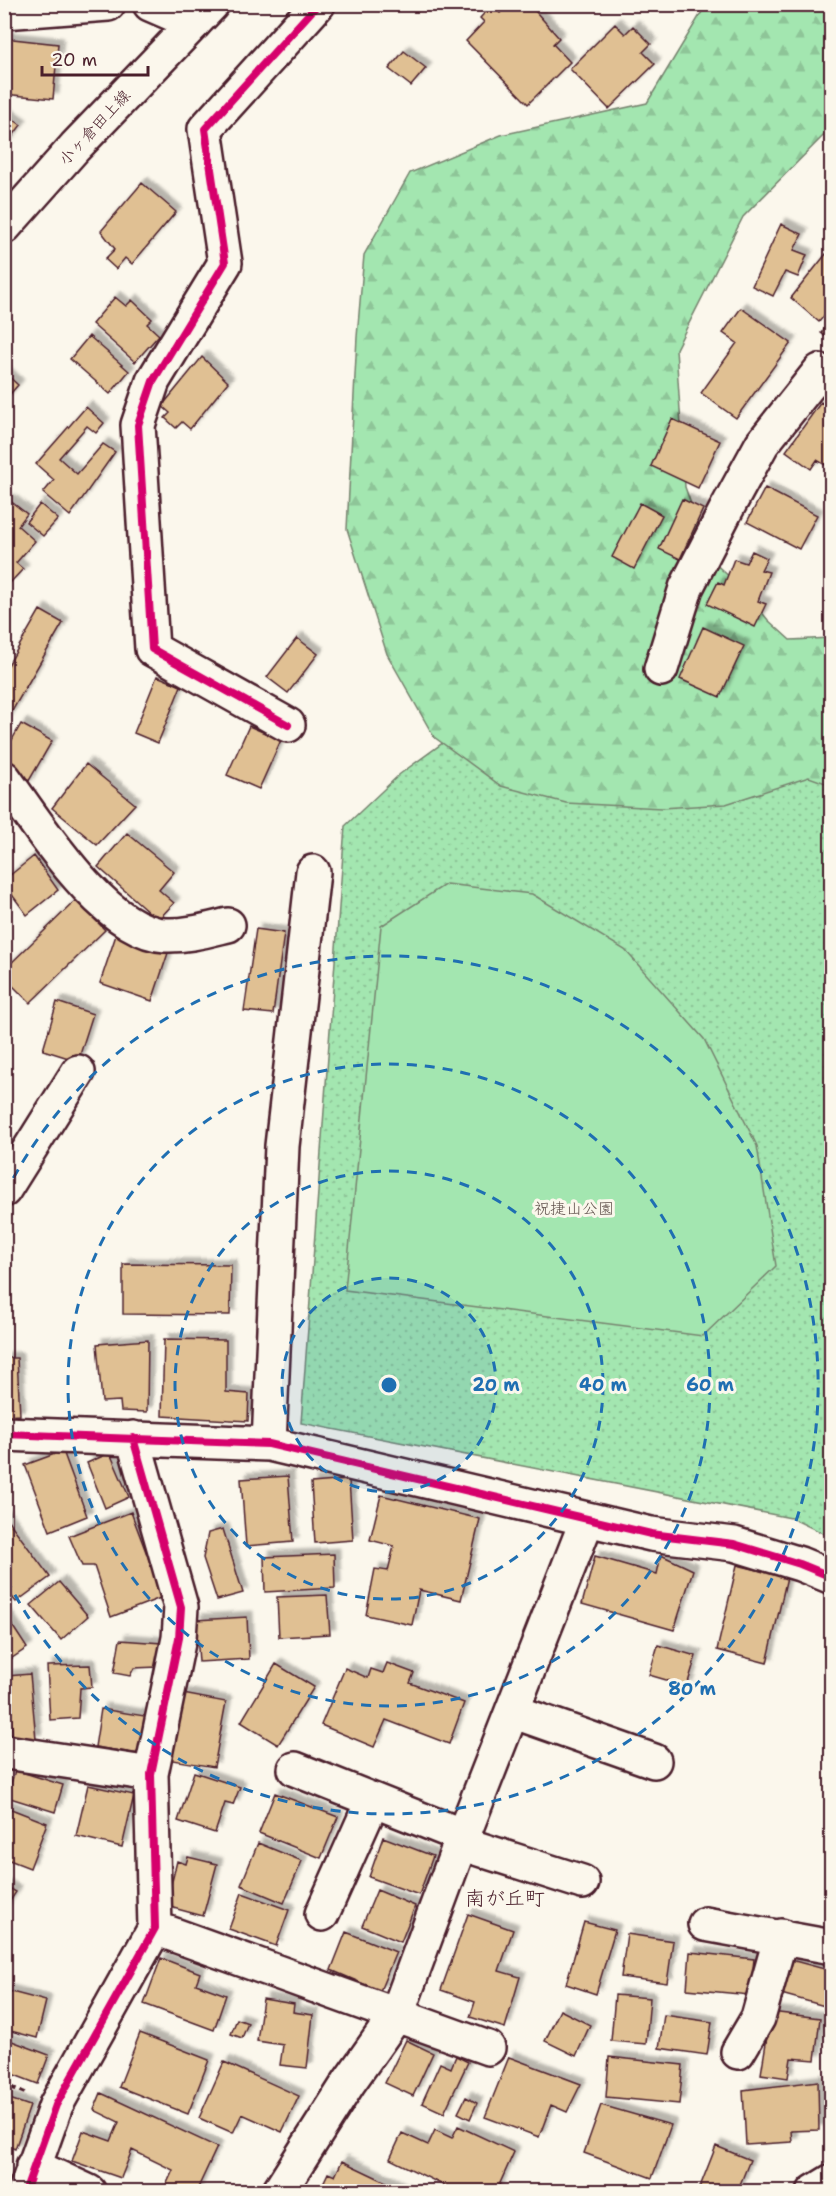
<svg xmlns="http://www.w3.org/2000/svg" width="836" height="2196" viewBox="0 0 836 2196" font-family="'Shantell Sans','Klee One',sans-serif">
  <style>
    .grass { fill: url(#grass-dots); stroke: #76826e; stroke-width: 1.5 }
    .forest { fill: url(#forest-firs); stroke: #76826e; stroke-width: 1.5 }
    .pitch { fill: #a3e6b0; stroke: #76826e; stroke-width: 1.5 }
    .building { fill: #e0c093; stroke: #4a1f2b; stroke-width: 1.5; filter: url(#shadow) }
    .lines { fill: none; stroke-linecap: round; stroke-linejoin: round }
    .minor-casing { stroke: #4a1f2b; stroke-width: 38 }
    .secondary-casing { stroke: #4a1f2b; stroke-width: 38 }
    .path { stroke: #4a1f2b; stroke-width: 4; stroke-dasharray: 4.5 4.5; stroke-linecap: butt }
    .minor { stroke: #fbf7ec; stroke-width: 33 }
    .secondary { stroke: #fbf7ec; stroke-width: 33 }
    .cycleway-casing { stroke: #fbf7ec; stroke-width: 11 }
    .cycleway { stroke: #d6006c; stroke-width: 8 }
    .ring { fill: none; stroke: #1f6fb2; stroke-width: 3; stroke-dasharray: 10 8 }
    .labels { text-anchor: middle; stroke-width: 6; stroke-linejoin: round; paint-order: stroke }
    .street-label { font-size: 16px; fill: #4a1f2b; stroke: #fbf7ec }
    .park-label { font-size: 16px; fill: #60514c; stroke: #fbf7ec }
    .quarter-label { font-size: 20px; fill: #4a1f2b; stroke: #fbf7ec }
    .centre { fill: #1f6fb2; stroke: #fbf7ec; stroke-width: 3 }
    .ring-label { font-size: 18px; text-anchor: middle; font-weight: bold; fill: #1f6fb2; stroke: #fbf7ec; stroke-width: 6; stroke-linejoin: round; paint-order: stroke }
  </style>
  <defs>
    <pattern id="grass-dots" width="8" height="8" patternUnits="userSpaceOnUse" patternTransform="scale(1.5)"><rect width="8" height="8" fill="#a3e6b0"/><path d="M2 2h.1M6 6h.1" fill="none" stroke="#8ec598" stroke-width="1.8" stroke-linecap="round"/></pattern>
    <pattern id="forest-firs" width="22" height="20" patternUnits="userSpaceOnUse" patternTransform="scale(1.5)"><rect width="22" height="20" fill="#a3e6b0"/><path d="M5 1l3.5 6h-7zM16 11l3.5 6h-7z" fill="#8ec598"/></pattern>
    <filter id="shadow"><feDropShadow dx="5.5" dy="-5.5" stdDeviation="1.5" flood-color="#0004"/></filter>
  </defs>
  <rect width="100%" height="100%" fill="#fbf7ec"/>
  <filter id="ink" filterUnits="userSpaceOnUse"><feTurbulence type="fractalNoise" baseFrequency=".0167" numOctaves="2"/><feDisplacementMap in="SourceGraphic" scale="12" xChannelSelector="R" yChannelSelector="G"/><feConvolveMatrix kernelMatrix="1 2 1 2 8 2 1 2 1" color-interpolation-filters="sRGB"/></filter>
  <g filter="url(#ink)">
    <path class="grass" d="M528,681L831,746V1537L791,1518L301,1423L345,826L400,774Z"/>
    <path class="forest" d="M706,5H831V128L743,217L676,349L685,487L711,560L744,590L768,620L790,640L831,638V785L809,777L726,804L662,808L566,803L501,786L434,737L387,654L347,529L357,337L364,255L410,173L501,135L647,103Z"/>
    <path class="pitch" d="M446,884L532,894L625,950L704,1039L757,1146L776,1266L703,1336L345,1290L381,926Z"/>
    <path class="building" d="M509,4H529L559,38L553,44L570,62L528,104L466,41L484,22L480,18L491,6L500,13Z
      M615,24L625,34L633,26L651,44L643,52L655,64L609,109L570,69Z
      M4,38L58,44L53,99L4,94Z
      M404,51L426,68L411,86L389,69Z
      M4,113L21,125L4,148Z
      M142,183L176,212L132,264L125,258L116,269L105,259L115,249L101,231Z
      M781,224L802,234L794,250L807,255L798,277L785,272L773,296L752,286Z
      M826,254L832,258V306L819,322L791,298Z
      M115,297L126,306L132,300L152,319L147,324L159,335L135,362L92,324Z
      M741,308L791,343L736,418L701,393L737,343L723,333Z
      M832,320V342L821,333Z
      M89,336L129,371L110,394L70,359Z
      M202,357L228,382L190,429L182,422L176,428L165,418L170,413L162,406Z
      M4,372L18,385L4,401Z
      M821,402L832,410V459L827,466L817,460L811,469L786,451Z
      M86,407L104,423L96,433L87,426L59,458L77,474L103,444L115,452L70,516L43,493L54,480L36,464Z
      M672,419L720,441L698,488L651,466Z
      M765,488L817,515L799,549L747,522Z
      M682,499L703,509L680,559L659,549Z
      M9,500L27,514L18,526L35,541L16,563L23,569L10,583L4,578V501Z
      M640,503L662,515L634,569L612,557Z
      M40,504L58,519L43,536L26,522Z
      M752,551L767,558L761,570L769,572L758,601L766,604L755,627L707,604L718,582L724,585L734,559L746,563Z
      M40,610L63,623L4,725V672Z
      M703,627L744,646L720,697L680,679Z
      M297,638L318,654L288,693L267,677Z
      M157,676L181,686L158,743L134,733Z
      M21,724L52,741L26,786L4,760V754Z
      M249,726L281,740L259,789L227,775Z
      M86,764L135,804L97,845L52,808Z
      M127,833L174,872L159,890L174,903L158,920L98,867Z
      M34,856L58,890L27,915L4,884V880Z
      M76,900L105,930L30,1003L4,977V970Z
      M256,929L284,933L273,1014L244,1011Z
      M116,935L168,953L152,1001L100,983Z
      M57,1002L93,1014L78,1061L43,1050Z
      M123,1264L231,1265L230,1315L123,1314Z
      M164,1339L226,1340V1392L249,1394L248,1421L162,1416Z
      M148,1340L147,1412L121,1411L120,1401L102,1402L97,1344Z
      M4,1358H17L20,1415L4,1416Z
      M63,1451L87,1516L50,1531L25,1465Z
      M110,1453L129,1497L105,1508L87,1463Z
      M288,1476L293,1542L246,1546L241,1479Z
      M349,1480L353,1540L315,1543L311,1483Z
      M381,1495L480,1519L461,1600L419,1590L412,1625L366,1615L375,1569L388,1571L394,1546L370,1540Z
      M131,1512L163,1597L111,1617L94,1566H82L69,1536Z
      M4,1515L50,1577L16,1602L4,1587Z
      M223,1529L243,1593L217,1600L203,1558L208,1533Z
      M334,1554L335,1588L265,1592L264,1557Z
      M661,1555L693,1570L674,1630L582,1604L595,1556L657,1574Z
      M737,1565L787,1577L767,1663L717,1650Z
      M59,1582L88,1616L61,1640L31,1605Z
      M327,1595L330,1634L279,1637L277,1597Z
      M4,1613L27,1648L6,1662L4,1660Z
      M247,1617L249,1659L199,1662L196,1620Z
      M120,1640L162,1643L158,1667L134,1668L130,1676L114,1673Z
      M658,1645L696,1656L687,1686L649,1675Z
      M387,1663L414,1673L410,1683L464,1703L449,1744L386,1720L374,1747L321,1725L345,1668L368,1678L371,1669L383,1673Z
      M276,1664L314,1687L278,1745L241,1722Z
      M90,1665L92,1687L80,1688L78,1718L50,1720L47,1666Z
      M30,1674L36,1739L13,1741L7,1676Z
      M183,1694L226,1702L214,1767L172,1760Z
      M101,1709L145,1716L139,1754L95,1747Z
      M15,1770L63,1785L55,1812L7,1797Z
      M194,1772L240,1787L233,1805L225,1803L215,1833L178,1821Z
      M88,1785L134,1795L122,1847L76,1836Z
      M275,1793L338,1817L321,1858L259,1833Z
      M6,1807L47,1823L30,1868L4,1858Z
      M383,1837L433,1856L419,1895L369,1877Z
      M258,1843L302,1861L284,1903L241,1885Z
      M188,1857L217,1864L203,1916L166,1906L177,1861L186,1864Z
      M4,1885L16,1892L4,1910Z
      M377,1890L415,1906L401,1942L362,1926Z
      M242,1893L289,1910L276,1946L229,1929Z
      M468,1914L513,1930L499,1971L520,1977L505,2028L470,2017L475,2002L441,1990Z
      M584,1922L615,1930L596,1994L566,1984Z
      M346,1932L396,1952L380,1991L331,1970Z
      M627,1934L673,1941L667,1983L621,1977Z
      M690,1952L754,1959L750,1995L687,1989Z
      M161,1958L200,1973L196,1984L226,1995L214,2030L144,2004Z
      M791,1960L832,1971V2008L781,1994Z
      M4,1990L46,2001L37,2038L7,2030L9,2021L4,2020Z
      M615,1995L650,1998L646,2044L611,2041Z
      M263,1999L294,2004L293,2012L313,2015L307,2068L280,2065L283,2045L257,2041Z
      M560,2010L590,2025L576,2056L545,2041Z
      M771,2012L820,2018L815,2060L791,2058L788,2078L761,2074Z
      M664,2015L712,2022L707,2055L659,2048Z
      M237,2019L248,2023L242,2038L231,2034Z
      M140,2033L209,2060L188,2114L119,2087Z
      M4,2038L49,2055L38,2084L4,2071Z
      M406,2040L433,2053L413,2096L385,2083Z
      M456,2056L468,2062L444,2113L422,2103L440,2063L451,2068Z
      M509,2057L581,2084L567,2112L551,2105L539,2137L485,2117Z
      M609,2057L683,2065L679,2104L606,2097Z
      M224,2062L299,2096L282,2132L242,2114L233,2133L199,2118Z
      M818,2081L819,2130L791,2131L792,2142L746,2145L743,2090Z
      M101,2093L217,2147L196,2192H163L173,2170L132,2150L121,2178L72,2161L83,2131L111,2141L119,2122L94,2110Z
      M4,2097L30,2106L15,2149L4,2145Z
      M466,2097L477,2103L470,2119L458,2113Z
      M601,2105L671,2125L652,2178L584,2153Z
      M458,2126L514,2152L496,2192H457L390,2159L402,2133L428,2145L435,2130L452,2138Z
      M716,2146L750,2160L737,2192H698Z
      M342,2161L405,2191L319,2192L328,2173L335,2176Z"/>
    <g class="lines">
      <defs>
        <path id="minor" d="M150,4L194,23
          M4,12L108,4
          M661,669L686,588L726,510L762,444L820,371L832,381
          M288,725L152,649L138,425L153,381L225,263L205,129L318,4
          M4,778C38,824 104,932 165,935C186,936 207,930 228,925
          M4,1190L78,1072
          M4,1434L269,1444L651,1534L734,1544L800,1564L832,1577
          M269,1444L282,1146L313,872
          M512,1711L654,1761
          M6,1752L151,1774
          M295,1769L463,1836
          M460,1843L582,1882
          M322,1914L373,1800
          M705,1924L832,1947
          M155,1928L488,2048
          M738,2052L758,2018L781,1936
          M33,2166L89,2192
          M25,2192L56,2105L155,1928L151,1774L179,1638L181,1607L133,1438
          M279,2192L349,2082L397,2014L463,1836L587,1520
          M814,2192L832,2181"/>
        <path id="secondary" d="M4,227L75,147L212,4"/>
      </defs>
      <use href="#minor" class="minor-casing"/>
      <use href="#secondary" class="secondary-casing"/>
      <path class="path" d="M4,2084L25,2093"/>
      <use href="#minor" class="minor"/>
      <use href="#secondary" class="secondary"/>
      <defs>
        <path id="cycleway" d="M288,725L152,649L138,425L153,381L225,263L205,129L318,4
          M4,1434L269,1444L651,1534L734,1544L800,1564L832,1577
          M25,2192L56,2105L155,1928L151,1774L179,1638L181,1607L133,1438"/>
      </defs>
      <use href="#cycleway" class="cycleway-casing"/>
      <use href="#cycleway" class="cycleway"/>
    </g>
  </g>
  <circle cx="389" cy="1385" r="107" fill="#1f6fb2" fill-opacity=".12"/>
  <g class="ring">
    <circle cx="389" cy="1385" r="107"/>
    <circle cx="389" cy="1385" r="214"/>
    <circle cx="389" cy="1385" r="321"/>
    <path d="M5 1194A429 429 0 1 1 5 1576"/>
  </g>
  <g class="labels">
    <g class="street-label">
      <text transform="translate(94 127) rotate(-47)" y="6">小ヶ倉田上線</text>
    </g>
    <g class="park-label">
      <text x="574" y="1214">祝捷山公園</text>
    </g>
    <g class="quarter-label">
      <text x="505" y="1905">南が丘町</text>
    </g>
  </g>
  <circle cx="389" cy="1385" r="9" class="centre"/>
  <g class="ring-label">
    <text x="496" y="1391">20 m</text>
    <text x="603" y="1391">40 m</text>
    <text x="710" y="1391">60 m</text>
    <text x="692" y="1695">80 m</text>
  </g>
  <rect width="836" height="2196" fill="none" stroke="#fbf7ec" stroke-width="24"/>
  <rect x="12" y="12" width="812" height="2172" fill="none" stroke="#4a1f2b" stroke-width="2" filter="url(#ink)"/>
  <path d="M42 66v9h106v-9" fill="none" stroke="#4a1f2b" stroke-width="3"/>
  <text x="51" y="66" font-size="18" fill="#4a1f2b" stroke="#fbf7ec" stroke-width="4.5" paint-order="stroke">20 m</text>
</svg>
